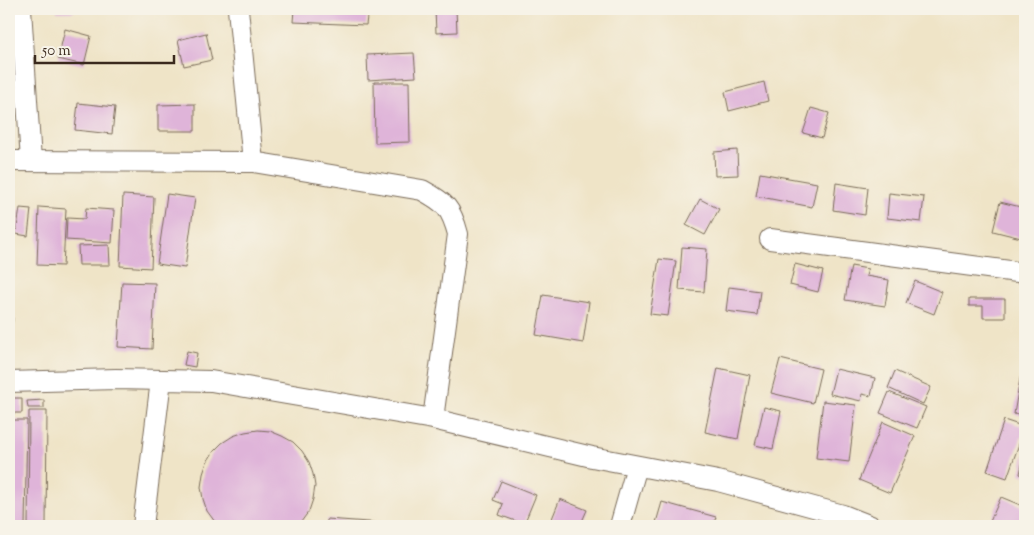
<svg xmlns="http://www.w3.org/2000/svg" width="1034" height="535" viewBox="0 0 1034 535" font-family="'Sorts Mill Goudy',serif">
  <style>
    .building { fill: #dfb4d9 }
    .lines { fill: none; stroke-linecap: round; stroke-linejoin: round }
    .minor-casing { stroke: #7a6b59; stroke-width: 22 }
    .minor { stroke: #fff; stroke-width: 20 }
  </style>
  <rect width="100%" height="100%" fill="#f7f3e8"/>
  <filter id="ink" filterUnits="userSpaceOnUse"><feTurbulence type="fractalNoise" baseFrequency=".02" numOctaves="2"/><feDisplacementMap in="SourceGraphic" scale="10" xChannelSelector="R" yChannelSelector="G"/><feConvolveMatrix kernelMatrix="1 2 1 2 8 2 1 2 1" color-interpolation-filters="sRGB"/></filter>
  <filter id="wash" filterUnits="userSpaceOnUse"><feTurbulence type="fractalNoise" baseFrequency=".0096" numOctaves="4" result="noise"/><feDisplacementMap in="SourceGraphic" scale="20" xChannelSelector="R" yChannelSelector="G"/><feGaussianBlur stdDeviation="1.12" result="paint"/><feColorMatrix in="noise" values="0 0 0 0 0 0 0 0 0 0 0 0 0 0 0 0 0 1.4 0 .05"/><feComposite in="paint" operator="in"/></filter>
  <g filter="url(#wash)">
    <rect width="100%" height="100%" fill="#efe4c7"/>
    <g id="blocks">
      <path class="building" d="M57,9H74V12H57Z
        M294,9H368L366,25L293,22Z
        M435,9H456L457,32L436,33Z
        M65,29L91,36L84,65L58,59Z
        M206,33L212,60L184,66L178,40Z
        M414,53L416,77L368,80L367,55Z
        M374,82H409L410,142L375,143Z
        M764,82L768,101L729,111L725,92Z
        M78,103L115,107L112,134L75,130Z
        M195,104V131H158V105Z
        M811,108L829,113L822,138L803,133Z
        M737,150L738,175L715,176L714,152Z
        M760,173L817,183L812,207L756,196Z
        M836,183L868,188L865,215L833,210Z
        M889,193L924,197L921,222L887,218Z
        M167,194L195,198L185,268L157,264Z
        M123,195L154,197L151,268L120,266Z
        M700,199L719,209L705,235L686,225Z
        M1000,202L1025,208V239L993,231Z
        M39,207L66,209L63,266L37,265Z
        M20,208L31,209L28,236L16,234Z
        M86,208L114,210L112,243L66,240L67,218L85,219Z
        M109,245L110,265H79L78,246Z
        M682,247L707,249L704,292L679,290Z
        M659,259L676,261L668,316L650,314Z
        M795,264L823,271L818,292L790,285Z
        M851,266L868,269L866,276L889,280L885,306L845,300Z
        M915,281L942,292L934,314L906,303Z
        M122,282L155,283L152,349L118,347Z
        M729,287L760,291L757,315L726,311Z
        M543,295L589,302L583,343L536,335Z
        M969,299H1005V318H983V306H969Z
        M9,318H13L10,351H9Z
        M187,351L197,353L195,367L184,365Z
        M1024,356H1025V416L1014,414Z
        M780,359L821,369L813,403L771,393Z
        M718,368L750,375L738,439L705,432Z
        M836,369L875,378L871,396L862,394L861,401L830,394Z
        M895,371L931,387L923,404L888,388Z
        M889,392L926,407L917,428L880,413Z
        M9,398H22V413H9Z
        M44,400V408H28L27,401Z
        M823,401L856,405L849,462L816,458Z
        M764,407L781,411L773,449L755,445Z
        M29,411H47L46,526H28Z
        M9,420H27L25,526H9Z
        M1004,420L1025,427L1007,478L987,471Z
        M883,422L915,436L890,493L859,480Z
        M258,430L270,431L282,436L293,442L302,451L309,462L313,474L315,486L313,499L309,511L298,526H218L207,511L203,499L201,487L203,474L207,462L214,451L222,443L233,436L245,432Z
        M1024,455H1025V476L1020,474Z
        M501,481L536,495L524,524L499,515L503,504L493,500Z
        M1001,497L1025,507V526H988Z
        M560,499L587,510L580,526H549Z
        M662,502L716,517L713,526H655Z
        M327,519L409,525V526H327Z"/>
    </g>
  </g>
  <g filter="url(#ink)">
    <use href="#blocks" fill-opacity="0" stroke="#7a6b59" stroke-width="1"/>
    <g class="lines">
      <defs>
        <path id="minor" d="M21,9L31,161
          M238,9L253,162
          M9,161L253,162L422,190C446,203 451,208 458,234L433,419
          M770,239L1025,273
          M9,382L116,379L211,381L433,419L592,457L718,481L843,515L871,526
          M143,526L161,380
          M620,526L637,466"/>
      </defs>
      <use href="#minor" class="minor-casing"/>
      <use href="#minor" class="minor"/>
    </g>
  </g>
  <rect width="1034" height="535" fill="none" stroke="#f7f3e8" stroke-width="30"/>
  <path d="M35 55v8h139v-8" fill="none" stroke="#3b2a1e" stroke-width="2.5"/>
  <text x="42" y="55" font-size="15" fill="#3b2a1e" stroke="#f7f3e8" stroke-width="4" paint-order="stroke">50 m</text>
</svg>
